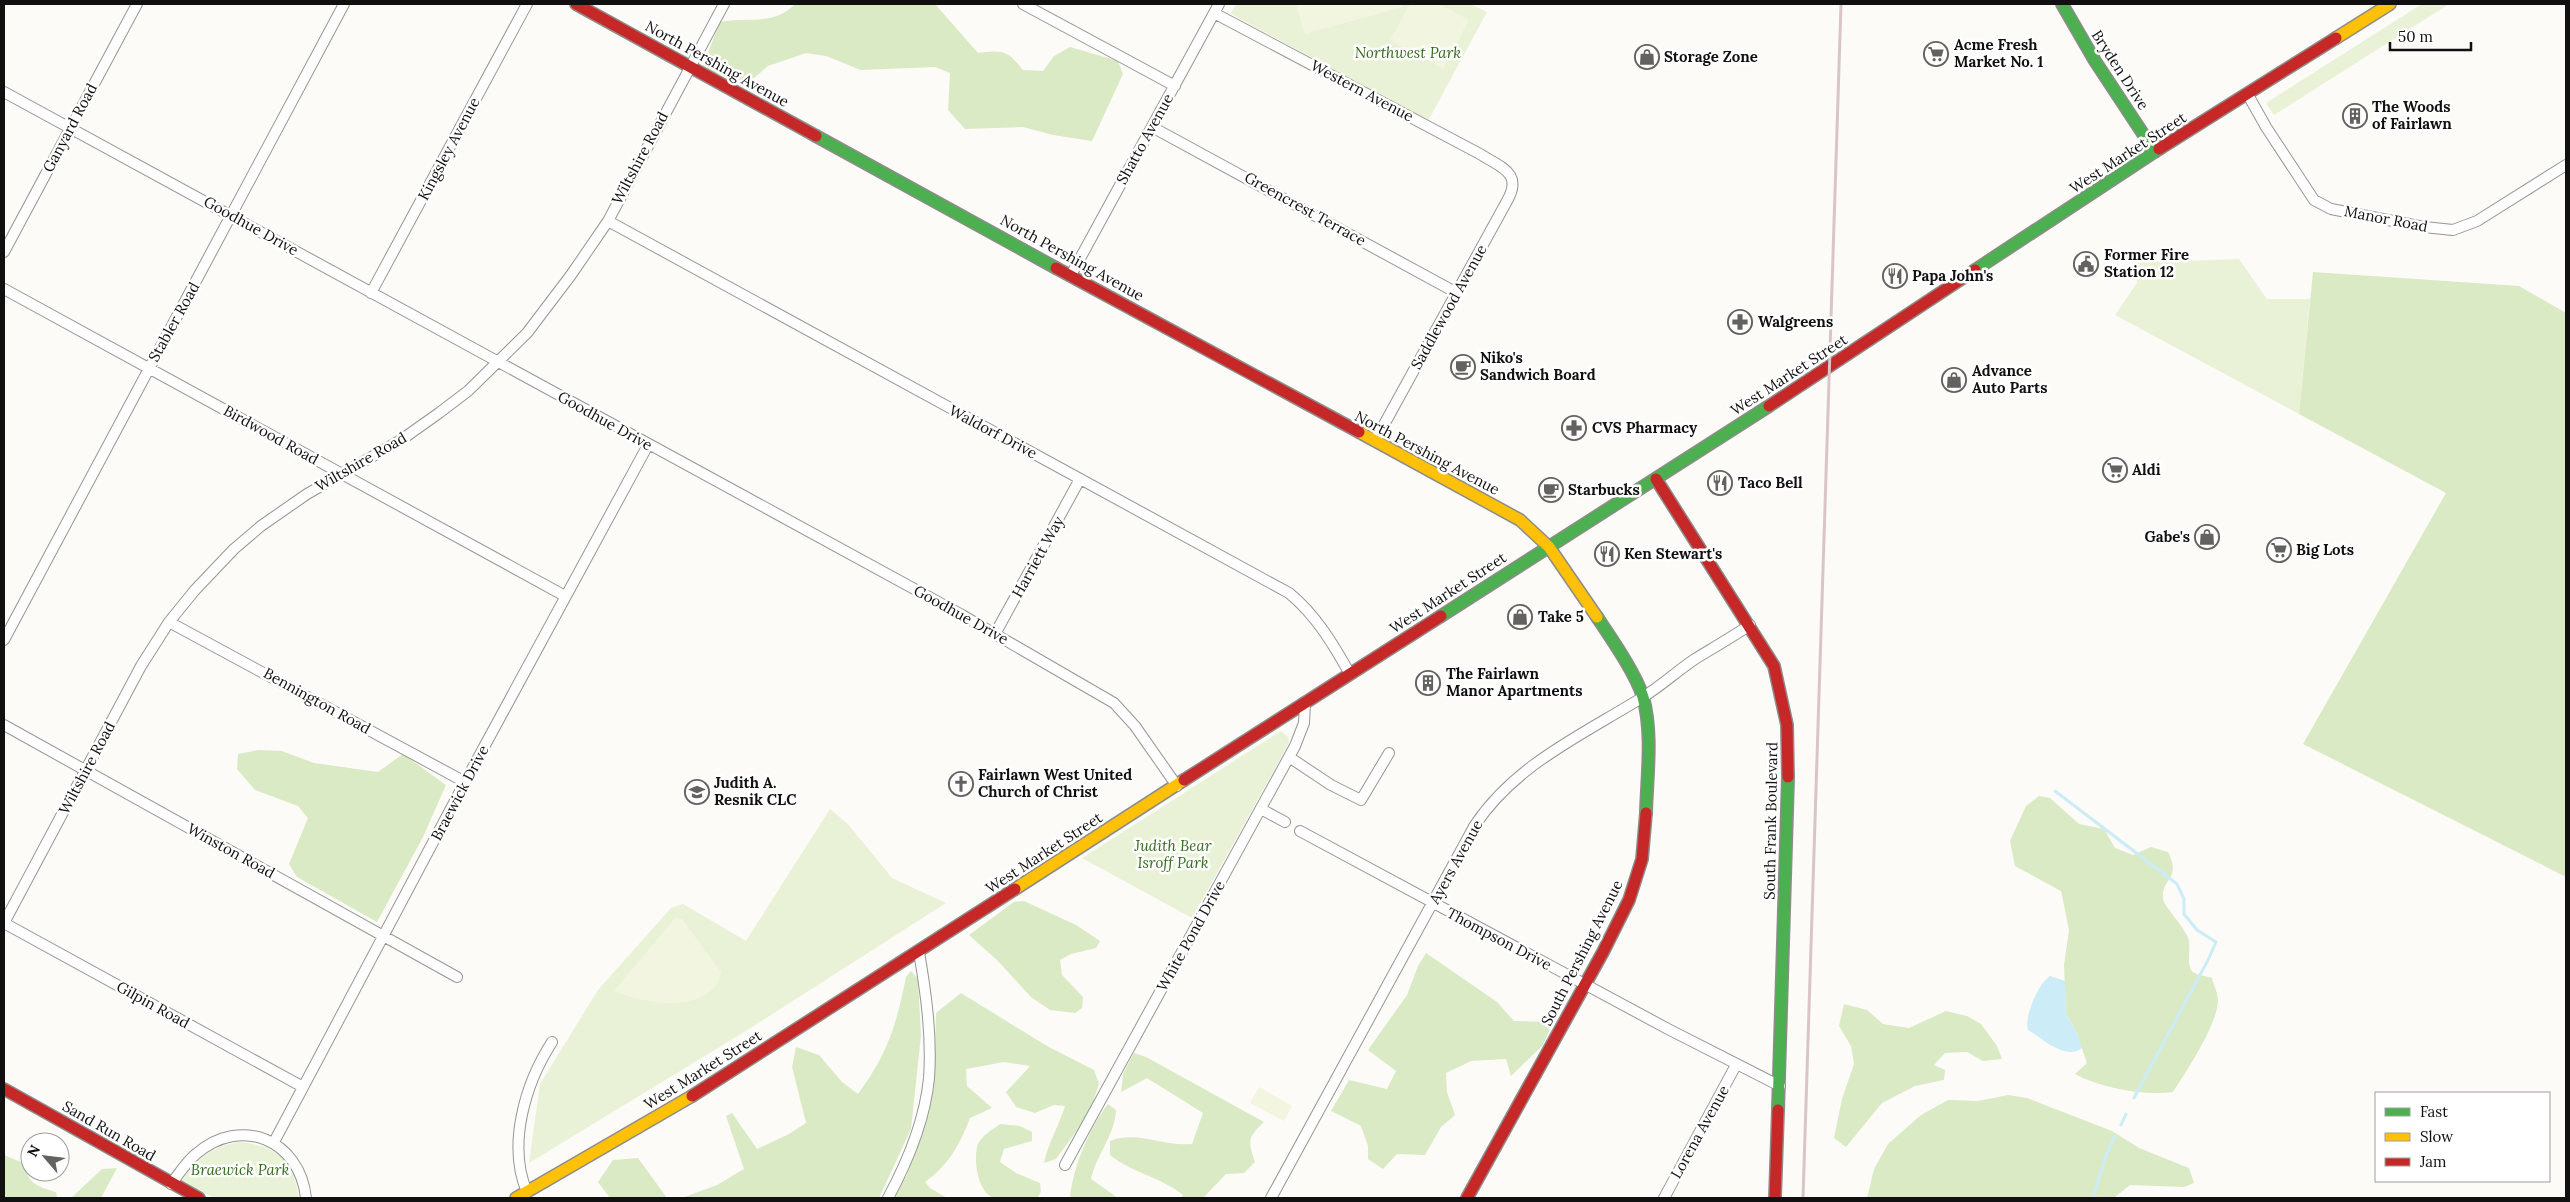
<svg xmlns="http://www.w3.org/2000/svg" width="2570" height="1202" viewBox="0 0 2570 1202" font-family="Lora,serif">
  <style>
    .green { fill: #e9f2d6 }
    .forest { fill: #daeac4 }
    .pitch { fill: #f2f6e0 }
    .water { fill: #ccecf8 }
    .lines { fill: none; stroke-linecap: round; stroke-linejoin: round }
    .stream { stroke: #ccecf8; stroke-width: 3 }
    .street-casing { stroke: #969694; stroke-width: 12 }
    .fast-casing { stroke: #8d8c8b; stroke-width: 14 }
    .slow-casing { stroke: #8d8c8b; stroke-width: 14 }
    .jam-casing { stroke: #8d8c8b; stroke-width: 14 }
    .street { stroke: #fffefe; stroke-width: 10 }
    .fast { stroke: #4caf50; stroke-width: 11 }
    .slow { stroke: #ffc107; stroke-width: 11 }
    .jam { stroke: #c62828; stroke-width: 11 }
    .rail { stroke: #d9c5c8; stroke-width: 3 }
    .labels { text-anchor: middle; stroke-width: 5; stroke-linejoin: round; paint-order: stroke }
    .poi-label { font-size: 15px; font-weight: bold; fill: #101010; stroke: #fff; text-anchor: start }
    .park-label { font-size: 15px; font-style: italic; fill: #356b1d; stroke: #fff }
    .street-label { font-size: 15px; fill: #101010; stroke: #fff }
  </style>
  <rect width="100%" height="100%" fill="#fcfbf7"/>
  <path class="green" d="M1236,4H1470L1487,12L1428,121L1235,16L1231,13Z
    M2422,4H2449L2274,115L2266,103Z
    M2239,259L2267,299H2310L2299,414L2115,315L2137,283L2132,263Z
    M1281,731L1288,737L1289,743L1192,918L1082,858Z
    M830,809L848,824L892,878L946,903L749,1029L529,1163L540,1084L598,990L671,908L683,904L746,941Z
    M238,1142C277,1145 293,1159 299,1198H214L180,1180C199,1158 209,1148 238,1142Z"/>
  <path class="forest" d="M795,4H935L978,53C1003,50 1007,50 1023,70L1043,71L1054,56L1070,47L1118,61L1123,74L1092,141L1053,135L1023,127L965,129L948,110L950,73L935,67L861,70L826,56L806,53L768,66L754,78L737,82L702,68L720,22C748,16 772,27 795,4Z
    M2313,272L2519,286L2566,313V877L2303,744L2446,493L2299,414Z
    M258,750L282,751L314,763L378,772L403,754L446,785L423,837L377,922L297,877L289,864L308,818L298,806L255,790L237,769L238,754Z
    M2039,796L2050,798L2079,824L2104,829L2115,848L2133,855L2151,847L2168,852C2182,880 2161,877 2163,899C2165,908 2184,926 2188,938C2192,947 2185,966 2193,972C2197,975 2207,976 2212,978C2214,985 2218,994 2218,1001C2217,1025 2186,1072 2173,1092C2145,1096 2100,1088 2075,1074L2087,1063L2076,1031L2066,1014L2064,965L2069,930L2061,891L2015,866L2010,841L2026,806Z
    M1024,901L1076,925L1100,941L1096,948L1071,954L1060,960L1062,975L1083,997L1082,1008L1075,1013L1050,1010L1031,997L998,961L969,935L1014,902Z
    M1426,953L1497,1002L1514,1021L1553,1022L1543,1045L1511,1076L1506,1059L1471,1061L1446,1073L1447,1092L1455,1115L1441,1127L1425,1155L1397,1154L1383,1169L1368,1159V1146L1361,1126L1331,1111L1349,1080L1387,1089L1396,1071L1368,1050L1407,995L1418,966Z
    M911,971L918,979L921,1035L911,1129L879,1198H682L717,1185L744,1169L726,1116L732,1113L757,1149L789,1134L806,1123L792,1067L796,1047L819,1055L842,1082L858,1094C888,1053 896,1026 906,977Z
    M961,993L1047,1046L1094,1070L1099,1084L1089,1114L1056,1159L1044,1163C1048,1143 1059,1126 1065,1106L1054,1105L1035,1113L1016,1107L1006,1092L1030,1066L1004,1062L966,1069L967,1086L992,1108L970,1118C960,1144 949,1165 925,1182L930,1188L947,1198H892L907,1175L934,1088L936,1013Z
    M1844,1004L1867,1010L1883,1024L1909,1028L1946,1011L1967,1016L1981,1024L1997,1046L2002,1059L1983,1061L1967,1052L1945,1053L1934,1065L1945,1070L1944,1080L1915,1086L1882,1103L1846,1147L1834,1138L1842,1099L1854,1064L1851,1046L1839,1026Z
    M1134,1053L1146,1057L1264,1122C1247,1138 1248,1141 1255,1162L1244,1173L1226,1174L1203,1198H1181L1183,1195C1161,1177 1132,1173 1110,1155V1141C1136,1130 1164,1147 1192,1144L1203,1113L1147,1078L1121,1092L1123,1074Z
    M2008,1095L2027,1098L2112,1131L2139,1148L2189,1168L2194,1183L2184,1187L2130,1185L2114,1198H1867L1874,1169L1888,1144L1921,1115L1948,1100L1978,1101Z
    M1108,1104L1116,1110C1115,1135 1096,1155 1091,1179L1118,1198H1073L1070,1196C1074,1165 1089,1129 1108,1104Z
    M1000,1124L1020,1126L1032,1132V1141L1004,1149L1000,1162L1016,1173L1040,1183L1041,1192L1037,1198C1026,1198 1004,1201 994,1198C977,1193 972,1155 979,1142C983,1135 993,1129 1000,1124Z
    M4,1155L21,1162C30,1183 34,1186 56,1192L57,1198H4Z
    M638,1158L667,1198H610L598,1182L613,1160Z
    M117,1168L101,1198H71L102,1169Z"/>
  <path class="pitch" d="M1296,4H1404L1402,7L1305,34Z
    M1410,4H1439L1469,20L1443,69L1390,40Z
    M675,918L682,919L721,972C712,1016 644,1004 614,991Z
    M1259,1087L1292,1106L1284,1121L1250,1103Z"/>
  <path class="water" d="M2050,976L2065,981L2066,1014L2076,1031L2082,1048C2066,1061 2042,1038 2028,1030C2024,1016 2038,984 2050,976Z"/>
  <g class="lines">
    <path class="stream" d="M2055,791L2177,884L2184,899V914L2197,930L2216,942L2208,960L2134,1098
      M2121,1125L2126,1114
      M2093,1198L2106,1155L2115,1136"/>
    <defs>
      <path id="street" d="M1023,4L1175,86
        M1214,13L1480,154C1502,168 1523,173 1507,201L1375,441
        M4,92L962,615L1114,703L1135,726L1177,786
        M2248,95L2266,127L2314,200L2331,209L2424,227L2453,230L2477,221L2566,165
        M1152,127L1457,293
        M608,221L1289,593C1316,615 1333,644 1350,674
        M4,252L137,4
        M1071,275L1219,4
        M4,289L565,596
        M371,293L527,4
        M169,622L465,782
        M995,634L1080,479
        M4,640L344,4
        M4,725L457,977
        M1289,757L1331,785L1361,800L1389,753
        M1261,809L1285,822
        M1300,831L1668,1029L1780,1086
        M4,923L141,666L169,622L195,590L234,549L261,526L307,494L401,440L439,413L468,391L527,333L571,275L608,221L724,4
        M4,923L303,1087
        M274,1142L465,782L648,445
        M1065,1165L1295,746L1304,723L1305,703
        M171,1184C179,1174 186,1162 196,1154C241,1115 300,1140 306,1198
        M527,1192C507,1145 525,1084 552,1042
        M888,1198C908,1161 925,1120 929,1078C932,1036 926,993 919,952
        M1271,1198L1475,825C1516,764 1582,735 1643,697C1661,686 1677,671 1695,659C1713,648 1732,637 1750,625
        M1664,1198L1736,1065"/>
      <path id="fast" d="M2062,4L2095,61L2155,152
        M816,136L1056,268
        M1975,270L2159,149
        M1441,616L1769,406
        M1597,617C1611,638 1636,674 1643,697C1653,733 1647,776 1646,813
        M1778,1110L1788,777"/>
      <path id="slow" d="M2336,38L2390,4
        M1359,432L1520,520L1549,547L1597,617
        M1015,889L1184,780
        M516,1198L692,1096"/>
      <path id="jam" d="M576,4L816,136
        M2159,149L2336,38
        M1056,268L1359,432
        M1769,406L1975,270
        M1656,479L1774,666L1787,725L1788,777
        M1184,780L1441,616
        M4,1089L199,1198
        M692,1096L1015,889
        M1467,1198L1603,952L1629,900L1642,859L1646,813
        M1775,1198L1778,1110"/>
    </defs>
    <use href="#street" class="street-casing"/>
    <use href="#fast" class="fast-casing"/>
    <use href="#slow" class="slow-casing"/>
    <use href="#jam" class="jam-casing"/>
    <use href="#street" class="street"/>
    <use href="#fast" class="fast"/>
    <use href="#slow" class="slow"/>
    <use href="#jam" class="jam"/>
    <path class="rail" d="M1803,1198L1841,4"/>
  </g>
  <defs>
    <symbol id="supermarket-ring" viewBox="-11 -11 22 22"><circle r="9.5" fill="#fff" stroke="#636261" stroke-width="1.5"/><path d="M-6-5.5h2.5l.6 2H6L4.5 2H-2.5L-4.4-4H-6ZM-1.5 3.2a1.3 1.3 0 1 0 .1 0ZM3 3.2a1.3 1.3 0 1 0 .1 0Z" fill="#636261"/></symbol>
    <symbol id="shop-ring" viewBox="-11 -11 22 22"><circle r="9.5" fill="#fff" stroke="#636261" stroke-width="1.5"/><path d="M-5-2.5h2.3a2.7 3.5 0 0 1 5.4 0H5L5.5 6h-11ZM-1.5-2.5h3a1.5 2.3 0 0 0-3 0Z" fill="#636261"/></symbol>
    <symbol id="building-ring" viewBox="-11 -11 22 22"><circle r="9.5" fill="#fff" stroke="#636261" stroke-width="1.5"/><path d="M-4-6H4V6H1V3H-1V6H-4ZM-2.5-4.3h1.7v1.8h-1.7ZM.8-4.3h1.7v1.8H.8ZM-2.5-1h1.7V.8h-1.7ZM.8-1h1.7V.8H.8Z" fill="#636261"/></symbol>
    <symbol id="civic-ring" viewBox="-11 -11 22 22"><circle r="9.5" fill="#fff" stroke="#636261" stroke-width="1.5"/><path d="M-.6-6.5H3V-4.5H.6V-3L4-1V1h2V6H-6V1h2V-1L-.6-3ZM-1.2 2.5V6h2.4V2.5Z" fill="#636261"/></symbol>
    <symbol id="restaurant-ring" viewBox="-11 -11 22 22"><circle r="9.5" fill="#fff" stroke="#636261" stroke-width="1.5"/><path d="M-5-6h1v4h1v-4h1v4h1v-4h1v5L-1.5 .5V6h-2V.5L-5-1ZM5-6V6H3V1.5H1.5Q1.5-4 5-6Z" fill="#636261"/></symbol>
    <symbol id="pharmacy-ring" viewBox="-11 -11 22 22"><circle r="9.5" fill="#fff" stroke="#636261" stroke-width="1.5"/><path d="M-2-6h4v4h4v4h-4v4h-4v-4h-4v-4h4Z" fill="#636261"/></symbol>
    <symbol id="cafe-ring" viewBox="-11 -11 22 22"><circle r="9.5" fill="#fff" stroke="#636261" stroke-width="1.5"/><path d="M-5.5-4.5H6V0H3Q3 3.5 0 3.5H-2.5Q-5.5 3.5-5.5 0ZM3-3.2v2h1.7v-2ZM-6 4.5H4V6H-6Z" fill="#636261"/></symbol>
    <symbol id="church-ring" viewBox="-11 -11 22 22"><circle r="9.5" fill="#fff" stroke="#636261" stroke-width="1.5"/><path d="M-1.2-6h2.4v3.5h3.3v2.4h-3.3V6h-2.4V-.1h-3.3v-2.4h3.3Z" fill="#636261"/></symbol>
    <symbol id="school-ring" viewBox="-11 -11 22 22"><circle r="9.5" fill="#fff" stroke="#636261" stroke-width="1.5"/><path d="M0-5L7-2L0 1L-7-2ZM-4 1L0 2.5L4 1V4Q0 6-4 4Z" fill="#636261"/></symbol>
  </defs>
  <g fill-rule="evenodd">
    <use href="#supermarket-ring" x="1922" y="40" width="28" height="28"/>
    <use href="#shop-ring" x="1633" y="43" width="28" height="28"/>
    <use href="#building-ring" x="2341" y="102" width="28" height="28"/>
    <use href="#civic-ring" x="2072" y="250" width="28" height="28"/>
    <use href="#restaurant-ring" x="1881" y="262" width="28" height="28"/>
    <use href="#pharmacy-ring" x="1726" y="308" width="28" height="28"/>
    <use href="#cafe-ring" x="1449" y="353" width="28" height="28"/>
    <use href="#shop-ring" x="1940" y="366" width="28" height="28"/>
    <use href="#pharmacy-ring" x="1560" y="414" width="28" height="28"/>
    <use href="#supermarket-ring" x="2101" y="456" width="28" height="28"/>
    <use href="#restaurant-ring" x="1706" y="469" width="28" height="28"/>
    <use href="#cafe-ring" x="1537" y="476" width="28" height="28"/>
    <use href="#shop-ring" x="2193" y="523" width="28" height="28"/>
    <use href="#supermarket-ring" x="2265" y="536" width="28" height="28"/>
    <use href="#restaurant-ring" x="1593" y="540" width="28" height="28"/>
    <use href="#shop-ring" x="1506" y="603" width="28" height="28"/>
    <use href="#building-ring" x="1414" y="669" width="28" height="28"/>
    <use href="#church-ring" x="947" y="770" width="28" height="28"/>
    <use href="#school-ring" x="683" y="778" width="28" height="28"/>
  </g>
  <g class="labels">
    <g class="poi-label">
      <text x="1954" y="50">Acme Fresh<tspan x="1954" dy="17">Market No. 1</tspan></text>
      <text x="1664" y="62">Storage Zone</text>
      <text x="2372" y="112">The Woods<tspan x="2372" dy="17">of Fairlawn</tspan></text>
      <text x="2104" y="260">Former Fire<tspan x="2104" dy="17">Station 12</tspan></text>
      <text x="1912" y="281">Papa John's</text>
      <text x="1758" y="327">Walgreens</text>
      <text x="1480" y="363">Niko's<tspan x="1480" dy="17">Sandwich Board</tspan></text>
      <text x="1972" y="376">Advance<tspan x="1972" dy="17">Auto Parts</tspan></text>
      <text x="1592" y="433">CVS Pharmacy</text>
      <text x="2132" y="475">Aldi</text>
      <text x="1738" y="488">Taco Bell</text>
      <text x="1568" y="495">Starbucks</text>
      <text x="2190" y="542" text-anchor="end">Gabe's</text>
      <text x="2296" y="555">Big Lots</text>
      <text x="1624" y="559">Ken Stewart's</text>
      <text x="1538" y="622">Take 5</text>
      <text x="1446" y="679">The Fairlawn<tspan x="1446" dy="17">Manor Apartments</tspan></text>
      <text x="978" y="780">Fairlawn West United<tspan x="978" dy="17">Church of Christ</tspan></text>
      <text x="714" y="788">Judith A.<tspan x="714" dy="17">Resnik CLC</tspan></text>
    </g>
    <g class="park-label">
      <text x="1408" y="58">Northwest Park</text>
      <text x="1173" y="851">Judith Bear<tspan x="1173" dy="17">Isroff Park</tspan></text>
      <text x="240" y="1175">Braewick Park</text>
    </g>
    <g class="street-label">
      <text transform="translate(717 64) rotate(29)" y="5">North Pershing Avenue</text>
      <text transform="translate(2120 70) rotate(57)" y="5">Bryden Drive</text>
      <text transform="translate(1362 91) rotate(28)" y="5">Western Avenue</text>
      <text transform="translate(70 128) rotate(-62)" y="5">Ganyard Road</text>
      <text transform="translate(1145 139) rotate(-61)" y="5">Shatto Avenue</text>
      <text transform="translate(449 149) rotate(-62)" y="5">Kingsley Avenue</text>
      <text transform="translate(2128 153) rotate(-33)" y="5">West Market Street</text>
      <text transform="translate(640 158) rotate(-62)" y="5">Wiltshire Road</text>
      <text transform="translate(1305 209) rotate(29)" y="5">Greencrest Terrace</text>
      <text transform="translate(2386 219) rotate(11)" y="5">Manor Road</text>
      <text transform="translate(251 226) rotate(29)" y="5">Goodhue Drive</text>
      <text transform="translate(1072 258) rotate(29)" y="5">North Pershing Avenue</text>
      <text transform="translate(1449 307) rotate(-61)" y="5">Saddlewood Avenue</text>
      <text transform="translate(174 322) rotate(-61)" y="5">Stabler Road</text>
      <text transform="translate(1789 375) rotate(-33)" y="5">West Market Street</text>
      <text transform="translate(605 421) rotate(29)" y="5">Goodhue Drive</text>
      <text transform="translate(993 432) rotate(28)" y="5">Waldorf Drive</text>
      <text transform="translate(271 435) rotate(29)" y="5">Birdwood Road</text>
      <text transform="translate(1427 453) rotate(28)" y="5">North Pershing Avenue</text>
      <text transform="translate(361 462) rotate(-30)" y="5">Wiltshire Road</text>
      <text transform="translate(1038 557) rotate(-61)" y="5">Harriett Way</text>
      <text transform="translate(1448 593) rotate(-33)" y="5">West Market Street</text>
      <text transform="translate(961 615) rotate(29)" y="5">Goodhue Drive</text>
      <text transform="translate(317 701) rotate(29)" y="5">Bennington Road</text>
      <text transform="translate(87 768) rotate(-62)" y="5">Wiltshire Road</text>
      <text transform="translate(460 793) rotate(-62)" y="5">Braewick Drive</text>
      <text transform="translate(1771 821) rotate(-89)" y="5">South Frank Boulevard</text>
      <text transform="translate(231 851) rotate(29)" y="5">Winston Road</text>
      <text transform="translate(1044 853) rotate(-33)" y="5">West Market Street</text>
      <text transform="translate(1456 862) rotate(-61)" y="5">Ayers Avenue</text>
      <text transform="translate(1191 936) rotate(-61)" y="5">White Pond Drive</text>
      <text transform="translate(1499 939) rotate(28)" y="5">Thompson Drive</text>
      <text transform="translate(1582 953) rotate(-63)" y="5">South Pershing Avenue</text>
      <text transform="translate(153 1005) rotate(29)" y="5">Gilpin Road</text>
      <text transform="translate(703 1070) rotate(-32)" y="5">West Market Street</text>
      <text transform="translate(109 1131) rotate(30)" y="5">Sand Run Road</text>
      <text transform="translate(1700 1132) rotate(-61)" y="5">Lorena Avenue</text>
    </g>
  </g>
  <rect width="2570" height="1202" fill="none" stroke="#101010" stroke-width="10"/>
  <rect x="2375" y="1092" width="175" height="90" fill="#ffffff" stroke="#9f9f9f"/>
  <rect x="2385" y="1108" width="25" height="8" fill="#4caf50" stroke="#9f9f9f"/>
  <text x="2420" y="1117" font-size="15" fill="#101010">Fast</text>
  <rect x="2385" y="1133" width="25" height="8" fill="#ffc107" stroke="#9f9f9f"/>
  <text x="2420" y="1142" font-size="15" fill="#101010">Slow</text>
  <rect x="2385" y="1158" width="25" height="8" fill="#c62828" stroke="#9f9f9f"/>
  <text x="2420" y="1167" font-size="15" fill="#101010">Jam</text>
  <g transform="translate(45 1157) rotate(298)"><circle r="24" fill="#ffffff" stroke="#9f9f9f"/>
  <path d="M0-4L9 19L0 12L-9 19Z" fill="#636261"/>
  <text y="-8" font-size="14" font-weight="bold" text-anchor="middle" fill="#101010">N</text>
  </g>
  <path d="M2390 42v8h81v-8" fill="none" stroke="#101010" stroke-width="2.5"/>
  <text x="2398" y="42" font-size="15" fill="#101010" stroke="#ffffff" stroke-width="4" paint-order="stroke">50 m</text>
</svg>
